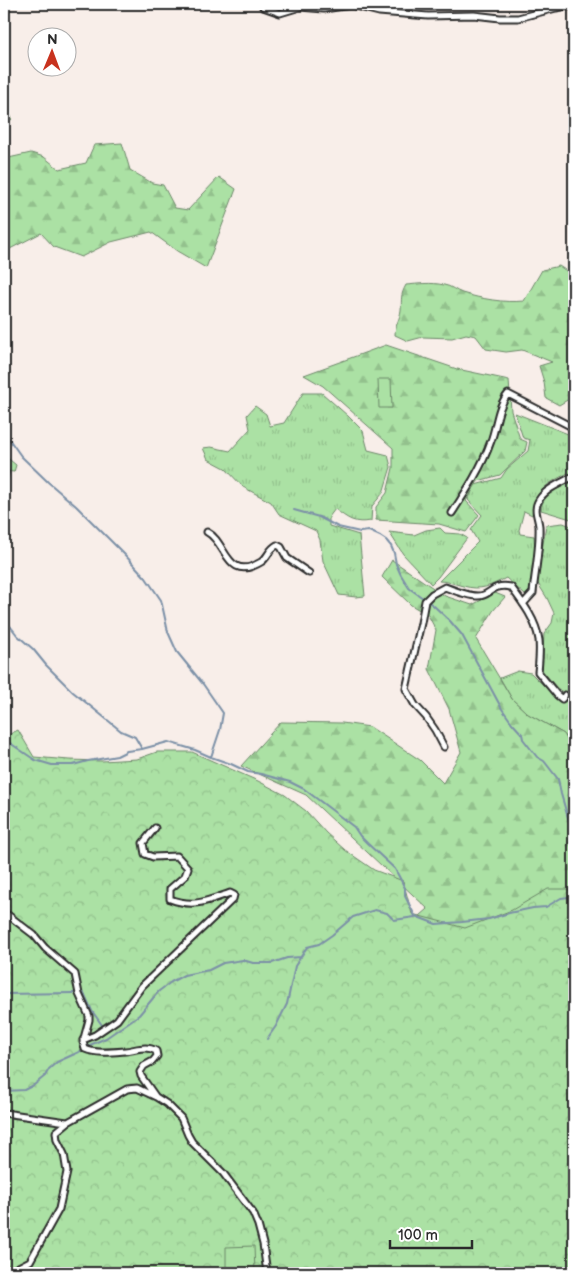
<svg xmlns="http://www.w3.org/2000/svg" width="578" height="1277" viewBox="0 0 578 1277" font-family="'Balsamiq Sans',sans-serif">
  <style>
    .grass { fill: url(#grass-tufts); stroke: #6b8668 }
    .forest { fill: url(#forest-firs); stroke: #6b8668 }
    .park { fill: url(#park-crowns); stroke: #6b8668 }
    .pitch { fill: #abe1a4; stroke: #6b8668 }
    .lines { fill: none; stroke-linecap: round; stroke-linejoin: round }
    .stream { stroke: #7b90a7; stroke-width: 2 }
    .street-casing { stroke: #2b2b2b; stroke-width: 9 }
    .street { stroke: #fff; stroke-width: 5 }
  </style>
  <defs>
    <pattern id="grass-tufts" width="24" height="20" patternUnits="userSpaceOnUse" patternTransform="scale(1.25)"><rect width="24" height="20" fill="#abe1a4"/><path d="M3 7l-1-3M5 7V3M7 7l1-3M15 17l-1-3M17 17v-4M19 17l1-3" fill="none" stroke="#93c18d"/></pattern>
    <pattern id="forest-firs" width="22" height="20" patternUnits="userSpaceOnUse" patternTransform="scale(1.25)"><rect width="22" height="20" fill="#abe1a4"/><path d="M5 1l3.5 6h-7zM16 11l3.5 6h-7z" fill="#93c18d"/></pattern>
    <pattern id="park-crowns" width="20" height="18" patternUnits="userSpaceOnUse" patternTransform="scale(1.25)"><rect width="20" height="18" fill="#abe1a4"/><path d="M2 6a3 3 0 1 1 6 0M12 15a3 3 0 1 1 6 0" fill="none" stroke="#93c18d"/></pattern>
  </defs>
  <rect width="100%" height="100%" fill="#f8eee9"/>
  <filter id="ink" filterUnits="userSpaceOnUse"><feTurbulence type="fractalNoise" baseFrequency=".02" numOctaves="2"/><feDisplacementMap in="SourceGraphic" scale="10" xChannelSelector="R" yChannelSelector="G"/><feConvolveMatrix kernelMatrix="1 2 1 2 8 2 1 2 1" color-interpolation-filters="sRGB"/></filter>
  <g filter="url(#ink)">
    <path class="grass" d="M303,393H322L348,416L363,431L368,450L388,455L391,467L383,493L372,506L371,521C354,524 348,519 335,509L329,517V526L359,535L365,596L356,597L339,595L323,561L320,540L316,531L279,514L271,502L243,487L225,468L208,459L203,448L211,447L230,451L250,429L247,415L255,406L266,414L270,426L284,423Z
      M515,413L568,434L574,449V473L570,476L568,473C546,485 537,488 532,515L524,511L519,530L520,534L534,536L535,554L530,590L525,595L506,578C490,586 482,591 463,586C455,584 448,581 439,581L478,542L471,530L482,515L468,500L475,485L501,478L507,469L528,451L530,440L523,438Z
      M4,455L16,465L14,472L4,471Z
      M574,481V520L541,510C542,492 561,488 574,481Z
      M563,523L574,527V747L571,746L564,734L528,714L512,699L500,678L518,671L531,673L561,703L568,696L557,688L542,670L544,634L552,623L554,613L547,598L537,582L546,525Z
      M440,528L445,533L460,534L467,538L438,577L431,584L403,554L389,532L414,535L426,530Z"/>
    <path class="forest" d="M4,79L5,81V102L12,119L4,126Z
      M122,143L130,170L152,183L163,185L175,208L188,210L219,177L236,189L206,268L177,251L151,232L111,242L81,257L54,247L41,233L4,252V159L31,153L44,157L59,169L86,163L94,145Z
      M559,266L574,276V396L559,405L546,398L544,382L539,366L552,362L522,350L506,352L486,349L476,336L466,334L452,338L423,337L408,341L395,335C395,325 400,319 401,310C402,298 400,296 406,285C419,284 431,282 444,285C451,286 456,291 462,293C482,299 503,303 524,301L542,270Z
      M386,345L457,369L509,380L511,411L520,439L527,442L525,451L500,475L478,481L466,501L479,515L466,532L439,524L376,520V507L387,493L393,468V448L323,386L304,375Z
      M392,560L445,596L472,605L495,593L505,597L493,611L476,639L512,699L528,714L564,734L574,752V785L573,787L574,793V1030L374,956L428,909L306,795L241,766L281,722L342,723L370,727L420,760L443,783L461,752L449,709L429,669L436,630L428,615L411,605L382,577Z"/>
    <path class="park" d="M18,730L34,757L69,760L102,761L137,759L157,752H192L258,781L285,795L306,811L326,833L345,850L374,870L403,881L412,914L465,928L512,910L548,889H567L574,894V1273H4V737Z"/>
    <path class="pitch" d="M378,379H391L392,408H379Z
      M254,1246L255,1273H226V1247Z"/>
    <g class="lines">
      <path class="stream" d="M4,432L21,456L48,482L76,506L124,554L146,578L161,600L168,632L177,652L203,684L223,713L220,730L211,757
        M294,510L319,517L338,527L360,532L369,531L380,536L386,540L391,546L394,553L396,564L401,575L409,588L434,606L450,621L462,635L502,709L512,723L522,734L523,739L537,757L544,761L558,779L561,794L568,818L574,835
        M4,618L17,635L33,649L46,665L73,692L121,731L135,737L142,749
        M4,739L35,760L52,765H73L88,761L117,756L127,751L142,749L168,742L195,750L211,757L231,764L248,772L261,774L290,782L304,789L354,827L360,836L368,844L395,869L405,888V896L415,916L436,924L462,922L489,919L509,913L533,908L546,907L561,898L569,897L574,900
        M84,993L92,1011L102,1025
        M4,994L74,993
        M267,1039L276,1026L287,1004L295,966L307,947L319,944L332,935L353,917L375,910L387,913L394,920L415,917
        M4,1091L24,1090L34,1085L45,1076L49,1069L57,1062L79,1052L90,1045L106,1038L139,1015L159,991L171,982L184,975L209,970L223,963L243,960L253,963H272L287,958L301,957"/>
      <defs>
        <path id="street" d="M262,4L263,7L280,13L300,7L324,9L351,5L379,12L428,16L474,15L500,18H518L556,8L574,5
          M4,478L5,473
          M452,513C467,490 482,467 491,441C497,425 497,407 508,394L574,428
          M207,532C227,542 226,583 261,562C268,558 268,550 277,545L281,547L287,558L309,573
          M523,604L533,593C535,571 540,549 539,526C538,517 533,509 539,500C545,489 563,482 574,476
          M444,747L435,730L426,717L415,705L406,689L421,623L425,601L432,594L445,587C453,590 468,596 477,596C491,597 490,583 511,587C523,603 536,620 539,640C540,650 539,662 538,672L557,695L562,699L565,695
          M4,912L34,935L45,948L75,974L79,994L89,1016V1020L83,1042L85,1049C96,1054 113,1052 125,1051C136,1050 146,1045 156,1051L157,1056L153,1061L144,1066L140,1072L141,1076L155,1096
          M83,1040L95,1035L117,1020L142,986L233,899L234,895L230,893C207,901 194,908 170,899V889L185,876L188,868L177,856L153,857L145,854L143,843L155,828
          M4,1113L67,1122
          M7,1273L30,1261L59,1209L67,1172L64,1154L57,1140L56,1132L68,1122L127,1089L137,1088L156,1097L167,1104L181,1118L188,1135L192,1142L223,1173L253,1213L258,1225L263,1244L267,1273"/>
      </defs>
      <use href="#street" class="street-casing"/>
      <use href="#street" class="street"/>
    </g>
  </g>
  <rect width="578" height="1277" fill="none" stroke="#fff" stroke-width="20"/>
  <rect x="10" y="10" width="558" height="1257" fill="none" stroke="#2b2b2b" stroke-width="2" filter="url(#ink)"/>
  <g transform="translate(52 52) rotate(1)"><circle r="24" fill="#ffffff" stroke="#aaaaaa"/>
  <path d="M0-4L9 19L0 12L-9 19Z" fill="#c8321e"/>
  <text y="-8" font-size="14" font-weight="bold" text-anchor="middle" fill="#2b2b2b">N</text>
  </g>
  <path d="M390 1240v8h82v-8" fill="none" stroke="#2b2b2b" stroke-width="2.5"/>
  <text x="398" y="1240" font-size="15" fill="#2b2b2b" stroke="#ffffff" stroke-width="4" paint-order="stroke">100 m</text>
</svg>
